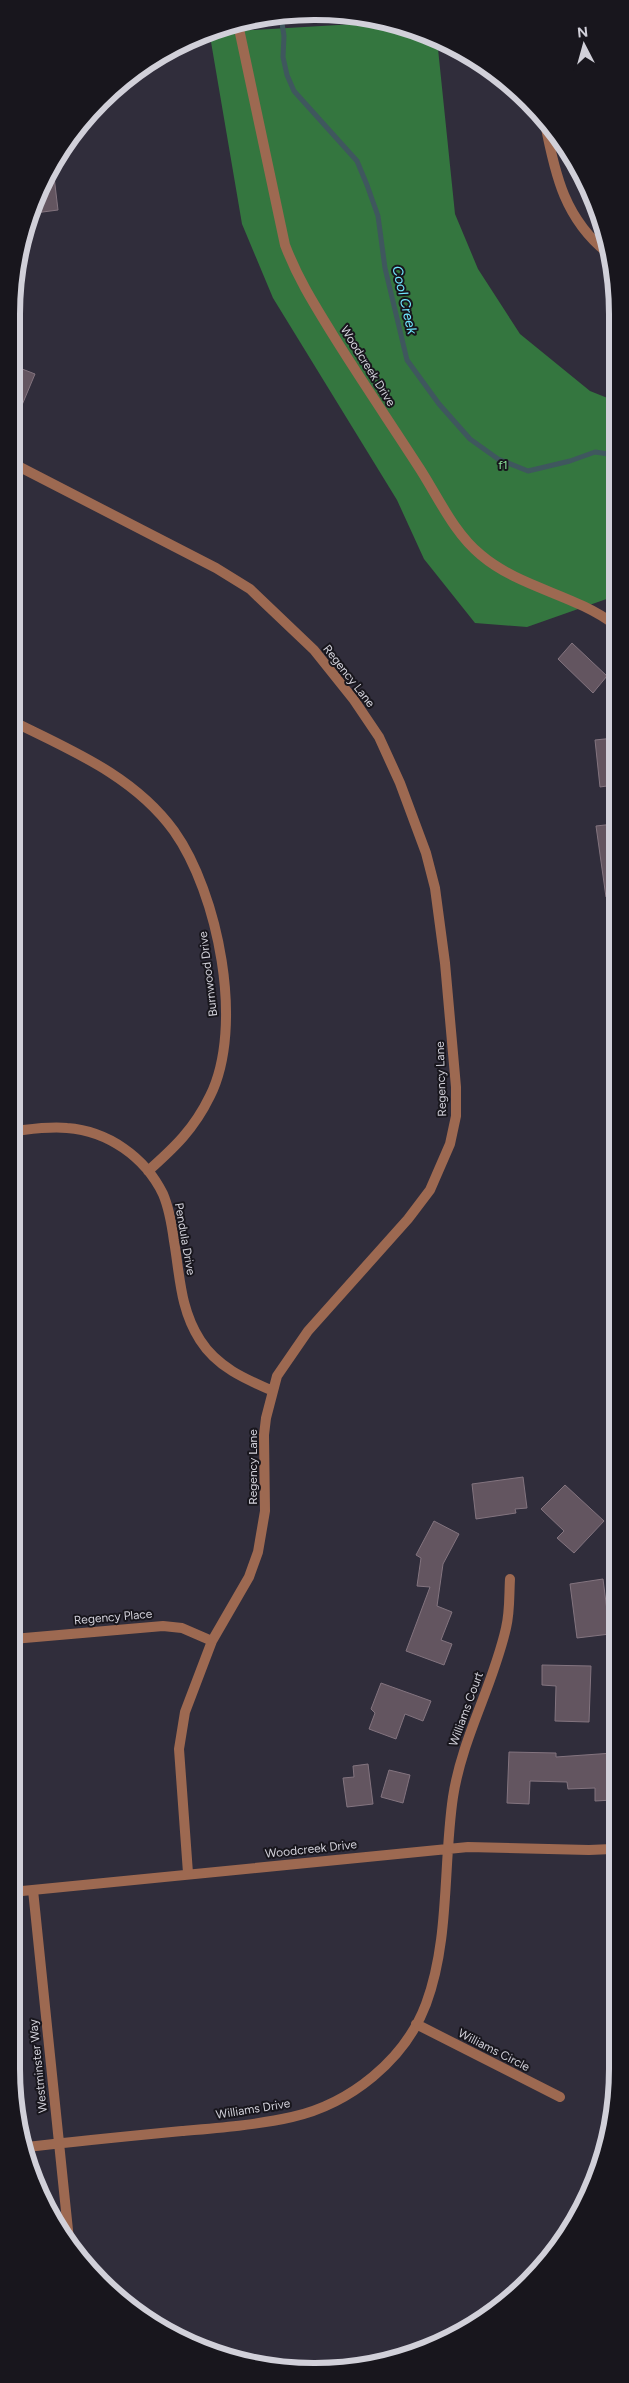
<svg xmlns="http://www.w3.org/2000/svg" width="629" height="2383" viewBox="0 0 629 2383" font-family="Figtree,sans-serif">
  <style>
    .forest { fill: #34763f }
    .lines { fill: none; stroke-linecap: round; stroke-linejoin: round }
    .stream { stroke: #3f575e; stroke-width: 5 }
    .building { fill: #635560; stroke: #83747f }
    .minor { stroke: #9d6951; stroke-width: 10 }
    .labels { text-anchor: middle; stroke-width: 4; stroke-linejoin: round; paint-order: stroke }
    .street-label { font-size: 12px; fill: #d1d0d9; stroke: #18161d }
    .park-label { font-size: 12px; fill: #8ee99a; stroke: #18161d }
    .water-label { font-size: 14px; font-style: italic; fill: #70e7fe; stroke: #18161d }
    .rim { fill: none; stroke: #d1d0d9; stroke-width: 6 }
  </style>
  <rect width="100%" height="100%" fill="#302d3b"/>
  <path class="forest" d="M388,22L437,39L455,214L478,269L520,334L590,391L615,401V596L527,627L475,623L424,559L397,500L273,298L242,224L210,36L220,32Z"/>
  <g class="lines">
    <path class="stream" d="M281,17L284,36L283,57L287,75L294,91L357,161L367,185L378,216L385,268L407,360L439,404L470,439L498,459L528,471L570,461L595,452L615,455"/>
  </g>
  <path class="building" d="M53,168L58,210L35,213Z
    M17,367L35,374L17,417Z
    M572,643L607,676L593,693L558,659Z
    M614,738V785L600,787L595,740Z
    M614,824V896L606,897L596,826Z
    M523,1477L527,1508L515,1509L516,1513L476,1519L472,1484Z
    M565,1485L604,1521L574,1553L557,1538L564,1531L541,1509Z
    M434,1521L459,1534L443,1564L437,1606L452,1612L441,1640L452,1644L444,1665L406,1651L430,1587L417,1586L421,1558L416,1555Z
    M603,1579L610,1634L577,1638L570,1584Z
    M542,1665L591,1666L589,1722L555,1721L556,1686L542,1685Z
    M381,1683L431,1701L423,1721L405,1714L396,1739L369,1729L375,1713L371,1709Z
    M509,1752L556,1753V1757L613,1753V1800L595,1801V1788L568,1789L567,1782L530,1781L529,1804L507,1803Z
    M368,1764L373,1804L347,1807L343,1778L354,1777L353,1766Z
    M389,1770L410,1775L403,1803L381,1797Z"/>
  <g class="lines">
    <path class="minor" d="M238,24L285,245C298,279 314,304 333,335C361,380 391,424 420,469C438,497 454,533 481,555C520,588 574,594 615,625
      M545,123C555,175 565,220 609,254
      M16,465L216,568L250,589L314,650L354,700L379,737L400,783L426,853L435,888L445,963L456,1087V1116L450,1144L430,1190L408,1219L308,1331L277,1376L266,1418L264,1435L265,1511L258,1552L249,1577L212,1641L185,1712L179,1749L188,1873
      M16,723C73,751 135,777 174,831C218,893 245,1026 210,1096C194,1129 175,1147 148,1171
      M14,1131C32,1129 50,1126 67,1128C108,1131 145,1157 163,1194C169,1208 172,1226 174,1241C180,1276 180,1309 200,1340C217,1367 245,1379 273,1391
      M13,1639L163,1626L182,1628L212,1641
      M33,1890L69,2240
      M12,1892L468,1847L589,1850L612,1849
      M416,2024L560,2097
      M27,2147C78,2141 130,2136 182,2131C218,2128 256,2125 292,2117C350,2104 405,2060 426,2004C450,1940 443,1864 453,1797C462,1738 493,1686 506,1628C510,1612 509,1595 510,1579"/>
  </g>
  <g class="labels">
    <g class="street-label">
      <text transform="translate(368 366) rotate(58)" y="4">Woodcreek Drive</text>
      <text transform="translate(349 676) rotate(52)" y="4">Regency Lane</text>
      <text transform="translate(208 974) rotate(-97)" y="4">Burnwood Drive</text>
      <text transform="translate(441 1079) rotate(-92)" y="4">Regency Lane</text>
      <text transform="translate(185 1239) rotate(80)" y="4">Pendula Drive</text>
      <text transform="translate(253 1467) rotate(-90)" y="4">Regency Lane</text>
      <text transform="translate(113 1617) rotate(-5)" y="4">Regency Place</text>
      <text transform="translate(466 1709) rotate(-70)" y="4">Williams Court</text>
      <text transform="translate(311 1849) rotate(-6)" y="4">Woodcreek Drive</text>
      <text transform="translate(494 2050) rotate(27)" y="4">Williams Circle</text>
      <text transform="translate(38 2066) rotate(-96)" y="4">Westminster Way</text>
      <text transform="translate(253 2109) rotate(-9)" y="4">Williams Drive</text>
    </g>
    <g class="park-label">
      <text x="503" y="469">f1</text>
    </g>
    <g class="water-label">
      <text transform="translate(405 300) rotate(77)" y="5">Cool Creek</text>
    </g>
  </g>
  <path d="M0 0H629V2383H0ZM314 20H315A294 294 0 0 1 609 314V2069A294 294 0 0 1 315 2363H314A294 294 0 0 1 20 2069V314A294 294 0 0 1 314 20Z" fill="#18161d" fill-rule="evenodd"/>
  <path class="rim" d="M314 20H315A294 294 0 0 1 609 314V2069A294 294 0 0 1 315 2363H314A294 294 0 0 1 20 2069V314A294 294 0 0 1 314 20Z"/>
  <g transform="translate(584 45) rotate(354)" stroke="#18161d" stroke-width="4" paint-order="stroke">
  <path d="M0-4L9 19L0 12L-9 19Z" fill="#d1d0d9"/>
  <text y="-8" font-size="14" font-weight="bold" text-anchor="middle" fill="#d1d0d9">N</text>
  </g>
</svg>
